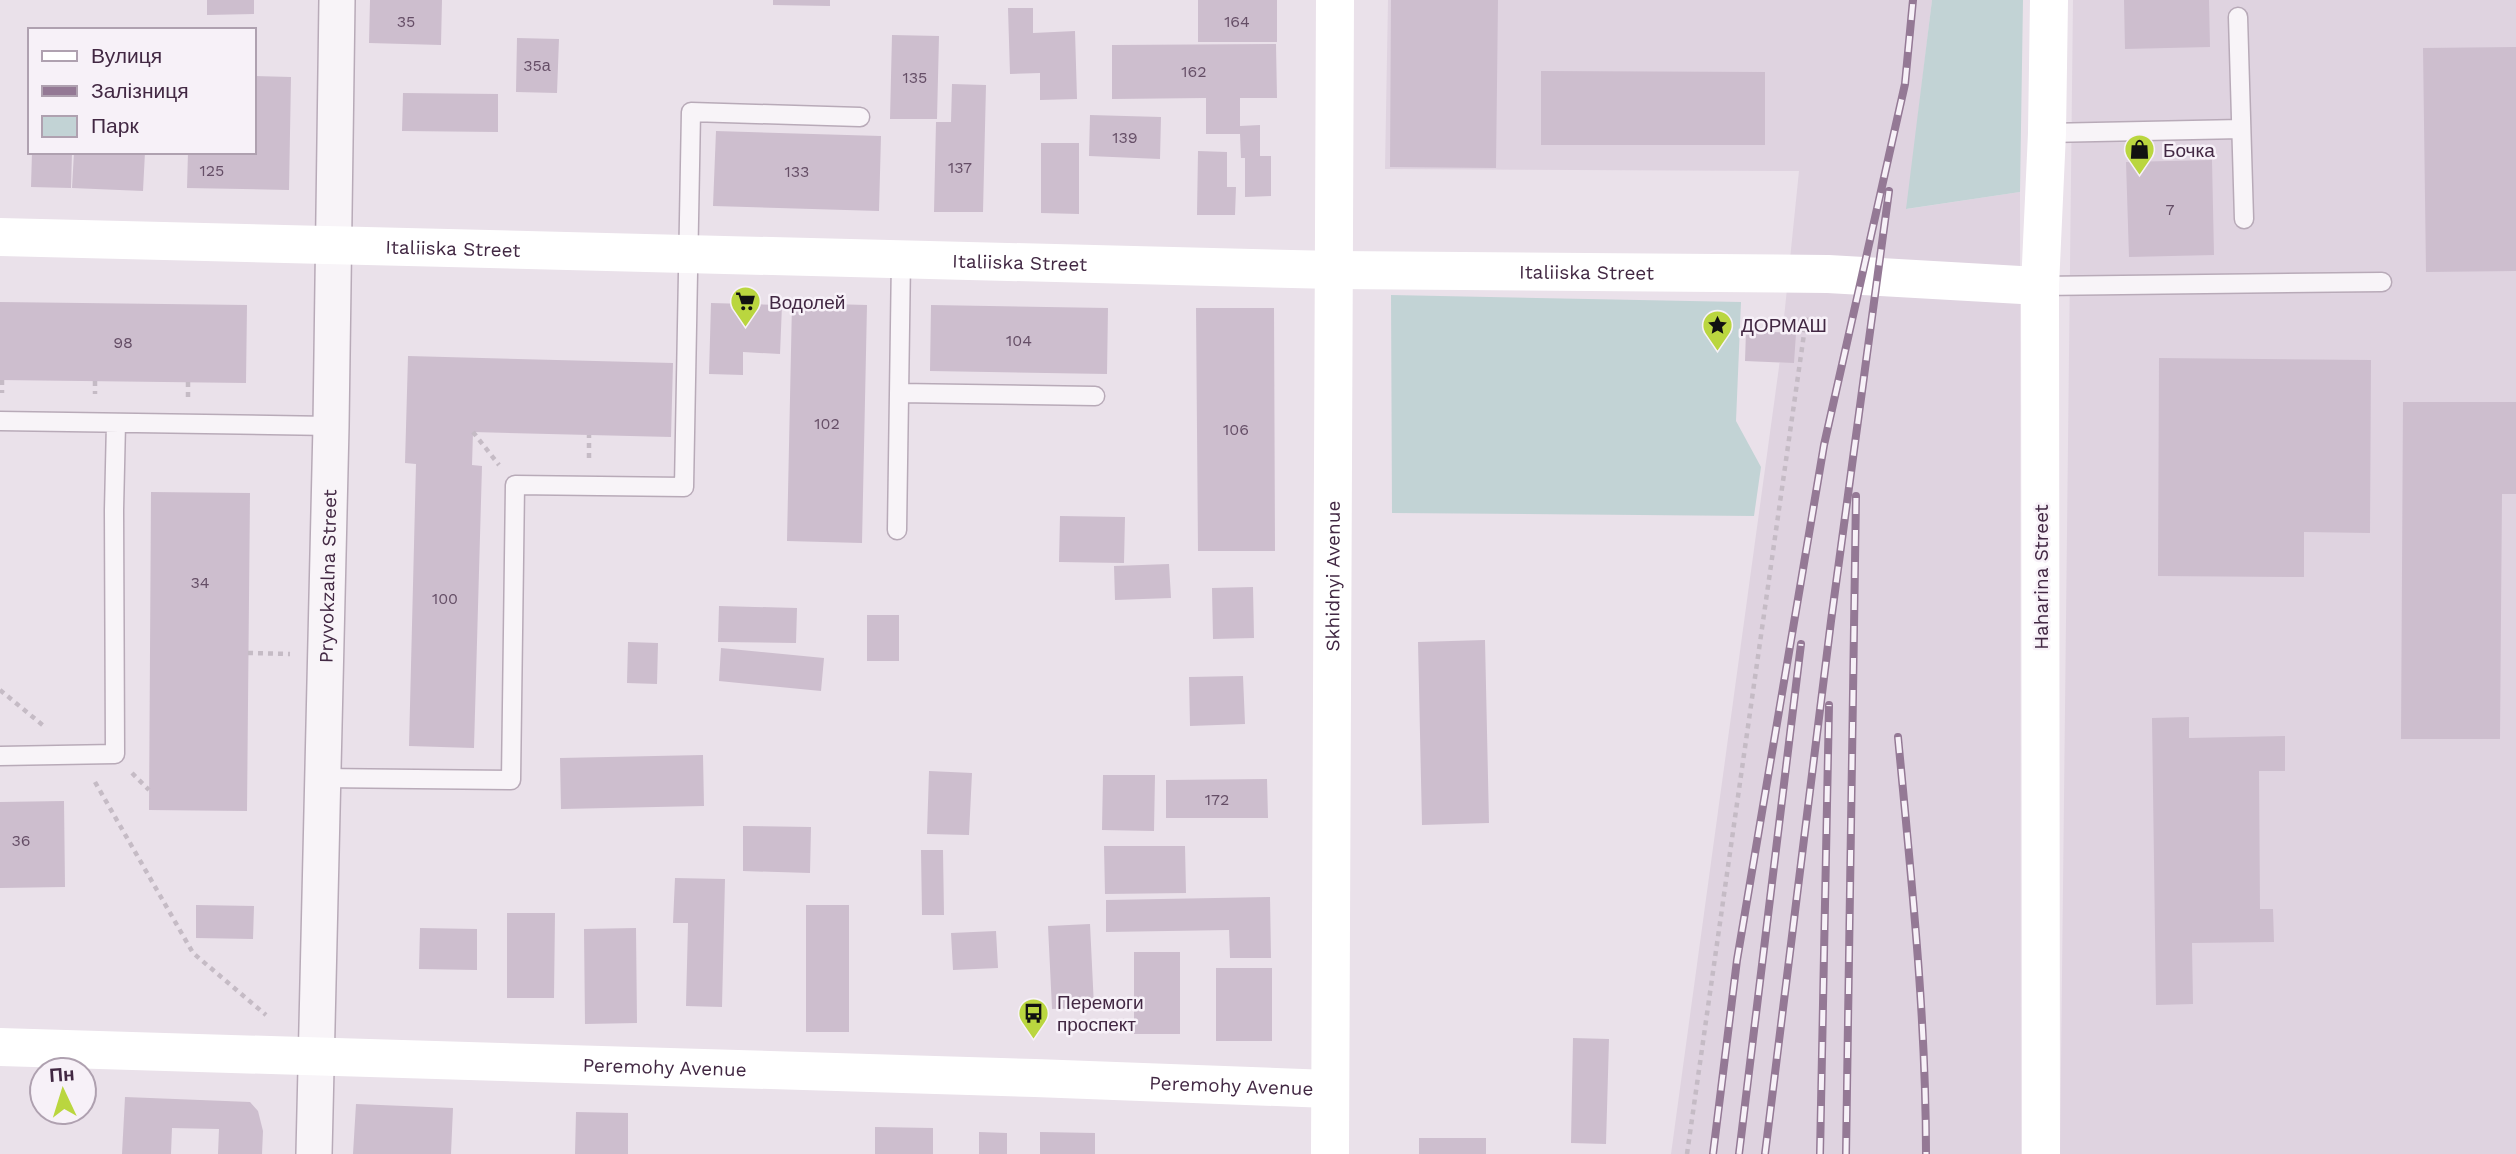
<svg xmlns="http://www.w3.org/2000/svg" width="2516" height="1154" viewBox="0 0 2516 1154" font-family="'Work Sans',sans-serif">
  <style>
    .built { fill: #dfd3e0 }
    .green { fill: #c2d3d5 }
    .building { fill: #cdbece }
    .lines { fill: none; stroke-linecap: round; stroke-linejoin: round }
    .lane-casing { stroke: #b8aab8; stroke-width: 21 }
    .street-casing { stroke: #b8aab8; stroke-width: 38 }
    .path { stroke: #c5bbc5; stroke-width: 4.5; stroke-dasharray: 5 5; stroke-linecap: butt }
    .lane { stroke: #f8f4f8; stroke-width: 18 }
    .street { stroke: #f8f4f8; stroke-width: 35 }
    .secondary { stroke: #fff; stroke-width: 38 }
    .rail-casing { stroke: #947995; stroke-width: 8 }
    .rail { stroke: #f7f1f8; stroke-width: 5; stroke-dasharray: 16; stroke-linecap: butt }
    .labels { text-anchor: middle; stroke-width: 5; stroke-linejoin: round; paint-order: stroke }
    .number-label { font-size: 16px; fill: #654e66 }
    .poi-label { font-size: 19px; fill: #422843; stroke: #f7f1f8; text-anchor: start }
    .street-label { font-size: 19px; fill: #422843; stroke: #f7f1f8 }
  </style>
  <rect width="100%" height="100%" fill="#eae1ea"/>
  <path class="built" d="M1388,0H1932L1907,209L2020,192L2021,1154H1671L1779,367L1799,171L1385,169Z
    M2073,0H2516V1154H2060Z"/>
  <path class="green" d="M1932,0H2023L2020,192L1906,209Z
    M1391,295L1741,302L1736,421L1761,467L1754,516L1392,513Z"/>
  <path class="building" d="M207,0H254V14L207,15Z
    M370,0H442L441,45L369,43Z
    M773,0H830V6L773,5Z
    M1198,0H1277V42H1198Z
    M1391,0H1498L1496,168L1390,167Z
    M2124,0H2209L2210,47L2125,49Z
    M1008,8H1033V33L1075,31L1077,99L1040,100V73L1010,74Z
    M892,35L939,36L937,119H890Z
    M517,38L559,39L557,93L516,92Z
    M1276,44L1277,98H1240V126L1260,125V156H1271V196L1245,197V158H1241L1240,134H1206V98L1112,99V45Z
    M2516,47V271L2426,272L2423,48Z
    M1541,71L1765,72V145H1541Z
    M254,76L291,77L289,190L187,188L188,152H254Z
    M952,84L986,85L983,212H934L936,122H951Z
    M403,93L498,94V132L402,131Z
    M1090,115L1161,117L1160,159L1089,156Z
    M716,131L881,136L879,211L713,206Z
    M1041,143H1079V214L1041,213Z
    M1198,151L1227,152V187H1236L1235,215H1197Z
    M32,152H72L71,188L31,187Z
    M74,152H145L143,191L72,188Z
    M2212,160L2214,255L2129,257L2126,162Z
    M0,302L247,305L246,383L0,380Z
    M711,303L782,305L780,354L743,352V375L709,374Z
    M792,303L867,305L862,543L787,541Z
    M931,305L1108,308L1107,374L930,371Z
    M1196,308H1274L1275,551H1198Z
    M1746,331L1796,333L1794,363L1745,361Z
    M408,356L673,363L671,437L473,432L472,465L482,466L474,748L409,746L416,464L405,463Z
    M2159,358L2371,360L2370,533L2304,532V577L2158,576Z
    M2403,402H2516V494H2502L2500,739H2401Z
    M151,492L250,493L247,811L149,810Z
    M1060,516L1125,517L1124,563L1059,562Z
    M1169,564L1171,598L1115,600L1114,566Z
    M1253,587L1254,638L1213,639L1212,588Z
    M719,606L797,608L796,643L718,642Z
    M867,615H899V661H867Z
    M1485,640L1489,823L1422,825L1418,642Z
    M628,642L658,643L657,684L627,683Z
    M721,648L824,658L821,691L719,681Z
    M1243,676L1245,724L1190,726L1189,677Z
    M2189,717V738L2285,736V771H2259L2260,909H2273L2274,942L2192,943L2193,1004L2156,1005L2152,718Z
    M703,755L704,806L561,809L560,758Z
    M929,771L972,773L969,835L927,834Z
    M1103,775H1155L1154,831L1102,830Z
    M1267,779L1268,818H1166V780Z
    M64,801L65,887L0,888V802Z
    M743,826L811,827L810,873L743,871Z
    M1104,846H1185L1186,893L1105,894Z
    M921,850H943L944,915H922Z
    M675,878L725,879L722,1007L686,1006L688,923H673Z
    M1270,897L1271,958H1230L1229,930L1106,932V900Z
    M196,905L254,906L253,939L196,938Z
    M806,905H849V1032H806Z
    M507,913H555L554,998H507Z
    M1090,924L1094,1007L1052,1009L1048,926Z
    M420,928L477,929V970L419,969Z
    M636,928L637,1023L585,1024L584,929Z
    M996,931L998,968L953,970L951,933Z
    M1134,952H1180V1034H1134Z
    M1216,968H1272V1041H1216Z
    M1573,1038L1609,1039L1606,1144L1571,1143Z
    M125,1097L250,1102L258,1111L263,1131L262,1154H218L219,1129L172,1128L171,1154H122Z
    M356,1104L453,1108L451,1154H353Z
    M576,1112L628,1113V1154H575Z
    M875,1127L933,1128V1154H875Z
    M979,1132L1007,1133V1154H979Z
    M1040,1132L1095,1133V1154H1040Z
    M1419,1138H1486V1154H1419Z"/>
  <g class="lines">
    <defs>
      <path id="lane" d="M2238,17L2244,219
        M2047,133L2241,129
        M2040,286L2382,282
        M899,393L1095,396
        M0,421L331,426
        M897,530L901,259
        M0,756L115,754L114,510L116,423
        M322,778L511,780L515,485L684,487L691,112L860,117"/>
      <g id="street">
        <path id="s1" d="M314,1154L331,426L337,0"/>
      </g>
    </defs>
    <use href="#lane" class="lane-casing"/>
    <use href="#street" class="street-casing"/>
    <path class="path" d="M2,380V393
      M95,381V394
      M188,382V398
      M473,432L499,465
      M589,458V435
      M248,653L290,654
      M0,690L45,727
      M132,773L149,790
      M95,782L193,953L266,1015
      M1687,1154L1807,313"/>
    <use href="#lane" class="lane"/>
    <use href="#street" class="street"/>
    <g class="secondary">
      <path id="s2" d="M0,237L1335,270L1828,274L2040,286"/>
      <path id="s3" d="M0,1047L1035,1078L1329,1089"/>
      <path id="s4" d="M1330,1154L1335,0"/>
      <path d="M2041,1154L2040,286L2047,133L2049,0"/>
    </g>
    <defs>
      <path id="rail" d="M1898,737C1911,876 1926,1014 1926,1154
        M1713,1154L1737,960L1824,445L1905,84L1913,0
        M1739,1154L1801,644
        M1765,1154L1831,621L1889,191
        M1820,1154L1829,705
        M1846,1154L1856,496"/>
    </defs>
    <use href="#rail" class="rail-casing"/>
    <use href="#rail" class="rail"/>
  </g>
  <defs>
    <symbol id="shop-pin" viewBox="-11 -11 22 30"><path d="M0 17L-7.5 6A9.5 9.5 0 1 1 7.5 6Z" fill="#bad63f" stroke="#f7f1f8"/><path d="M-5-2.5h2.3a2.7 3.5 0 0 1 5.4 0H5L5.5 6h-11ZM-1.5-2.5h3a1.5 2.3 0 0 0-3 0Z" fill="#111"/></symbol>
    <symbol id="supermarket-pin" viewBox="-11 -11 22 30"><path d="M0 17L-7.5 6A9.5 9.5 0 1 1 7.5 6Z" fill="#bad63f" stroke="#f7f1f8"/><path d="M-6-5.5h2.5l.6 2H6L4.5 2H-2.5L-4.4-4H-6ZM-1.5 3.2a1.3 1.3 0 1 0 .1 0ZM3 3.2a1.3 1.3 0 1 0 .1 0Z" fill="#111"/></symbol>
    <symbol id="sight-pin" viewBox="-11 -11 22 30"><path d="M0 17L-7.5 6A9.5 9.5 0 1 1 7.5 6Z" fill="#bad63f" stroke="#f7f1f8"/><path d="M0-6L1.8-2.2L6-1.7L2.9 1.2L3.7 5.4L0 3.3L-3.7 5.4L-2.9 1.2L-6-1.7L-1.8-2.2Z" fill="#111"/></symbol>
    <symbol id="bus-pin" viewBox="-11 -11 22 30"><path d="M0 17L-7.5 6A9.5 9.5 0 1 1 7.5 6Z" fill="#bad63f" stroke="#f7f1f8"/><path d="M-5-6H5V4H4V6H2V4H-2V6H-4V4H-5ZM-3.5-4V0h7V-4ZM-3.5 1.2v1.5H-2V1.2ZM2 1.2v1.5H3.5V1.2Z" fill="#111"/></symbol>
  </defs>
  <g fill-rule="evenodd">
    <use href="#shop-pin" x="2122" y="132" width="35" height="47"/>
    <use href="#supermarket-pin" x="728" y="284" width="35" height="47"/>
    <use href="#sight-pin" x="1700" y="308" width="35" height="47"/>
    <use href="#bus-pin" x="1016" y="996" width="35" height="47"/>
  </g>
  <g class="labels">
    <g class="number-label">
      <text x="406" y="27">35</text>
      <text x="1237" y="27">164</text>
      <text x="537" y="71">35а</text>
      <text x="1194" y="77">162</text>
      <text x="915" y="83">135</text>
      <text x="1125" y="143">139</text>
      <text x="960" y="173">137</text>
      <text x="212" y="176">125</text>
      <text x="797" y="177">133</text>
      <text x="2170" y="215">7</text>
      <text x="1019" y="346">104</text>
      <text x="123" y="348">98</text>
      <text x="827" y="429">102</text>
      <text x="1236" y="435">106</text>
      <text x="200" y="588">34</text>
      <text x="445" y="604">100</text>
      <text x="1217" y="805">172</text>
      <text x="21" y="846">36</text>
    </g>
    <g class="poi-label">
      <text x="2163" y="157">Бочка</text>
      <text x="769" y="309">Водолей</text>
      <text x="1741" y="332">ДОРМАШ</text>
      <text x="1057" y="1009">Перемоги<tspan x="1057" dy="22">проспект</tspan></text>
    </g>
    <g class="street-label">
      <text dy="7" stroke="none"><textPath href="#s2" startOffset="453">Italiiska Street</textPath></text>
      <text dy="7" stroke="none"><textPath href="#s2" startOffset="1020">Italiiska Street</textPath></text>
      <text dy="7" stroke="none"><textPath href="#s2" startOffset="1587">Italiiska Street</textPath></text>
      <text dy="7" stroke="none"><textPath href="#s1" startOffset="578">Pryvokzalna Street</textPath></text>
      <text dy="7" stroke="none"><textPath href="#s4" startOffset="578">Skhidnyi Avenue</textPath></text>
      <text transform="translate(2041 577) rotate(-90)" y="7">Haharina Street</text>
      <text dy="7" stroke="none"><textPath href="#s3" startOffset="665">Peremohy Avenue</textPath></text>
      <text dy="7" stroke="none"><textPath href="#s3" startOffset="1232">Peremohy Avenue</textPath></text>
    </g>
  </g>
  <rect x="28" y="28" width="228" height="126" fill="#f7f1f8" stroke="#afa1b0" stroke-width="2"/>
  <rect x="42" y="51" width="35" height="10" fill="#ffffff" stroke="#afa1b0" stroke-width="2"/>
  <text x="91" y="63" font-size="21" fill="#422843">Вулиця</text>
  <rect x="42" y="86" width="35" height="10" fill="#947995" stroke="#afa1b0" stroke-width="2"/>
  <text x="91" y="98" font-size="21" fill="#422843">Залізниця</text>
  <rect x="42" y="116" width="35" height="21" fill="#c2d3d5" stroke="#afa1b0" stroke-width="2"/>
  <text x="91" y="133" font-size="21" fill="#422843">Парк</text>
  <g transform="translate(63 1091) rotate(356)"><circle r="33" fill="#f7f1f8" stroke="#afa1b0" stroke-width="2"/>
  <path d="M0-5L12 26L0 18L-12 26Z" fill="#bad63f"/>
  <text y="-10" font-size="19" font-weight="bold" text-anchor="middle" fill="#422843">Пн</text>
  </g>
</svg>
